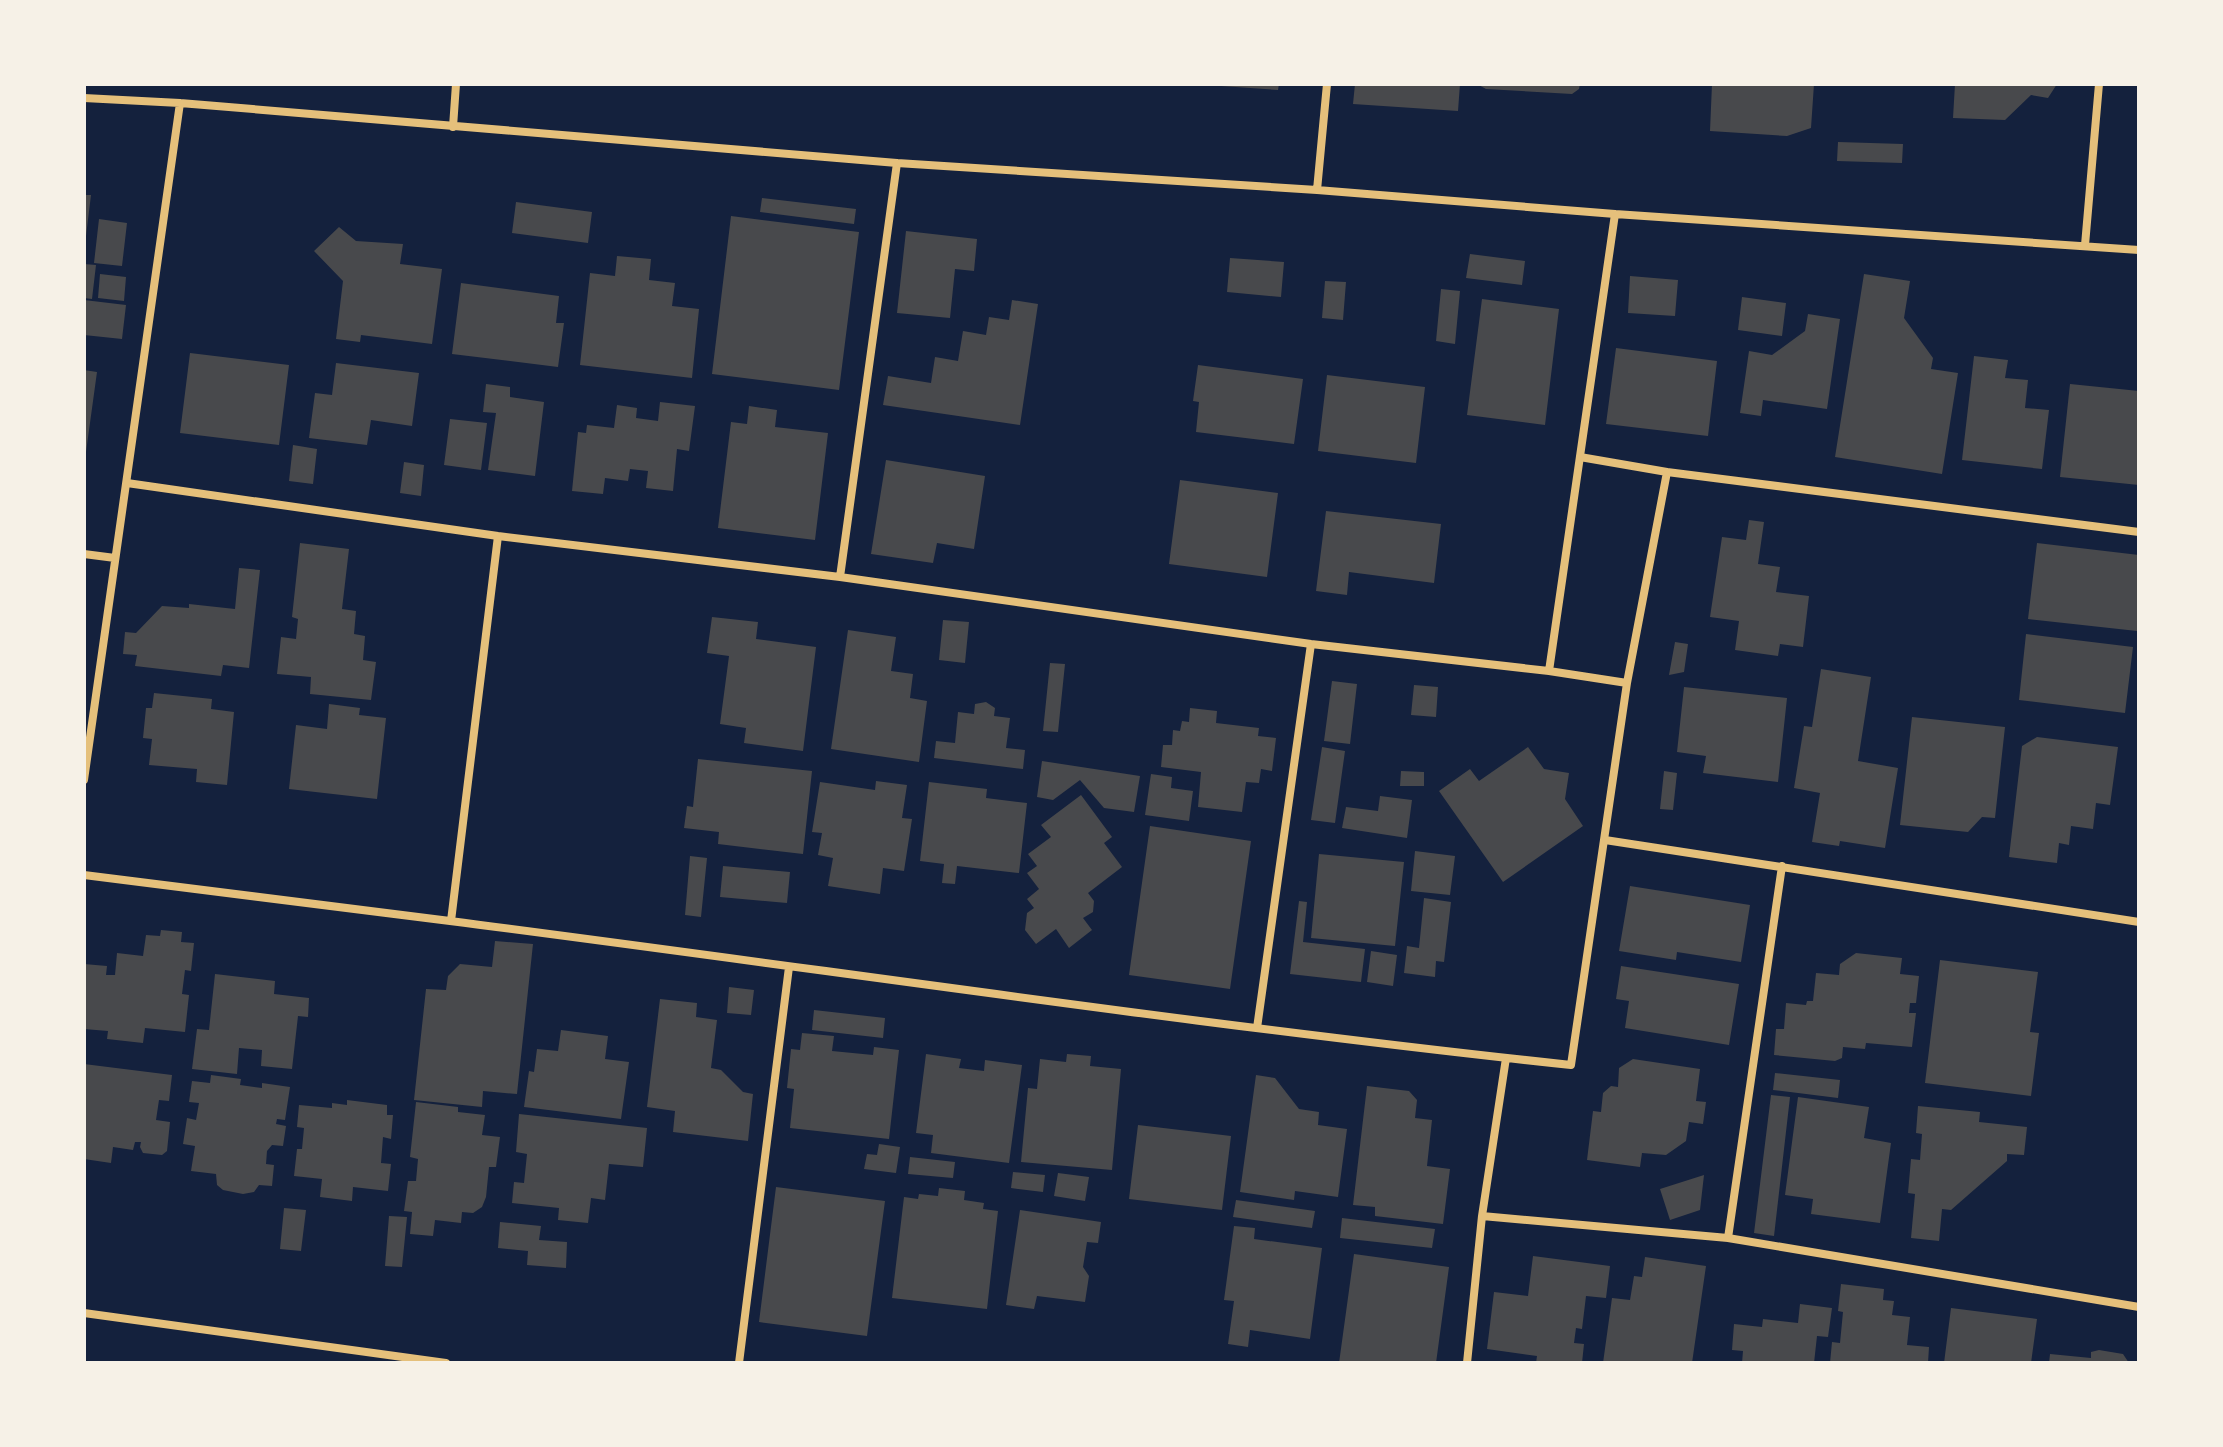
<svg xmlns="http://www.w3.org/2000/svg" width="2223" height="1447" viewBox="0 0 2223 1447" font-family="'Work Sans',sans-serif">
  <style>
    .building { fill: #48494c }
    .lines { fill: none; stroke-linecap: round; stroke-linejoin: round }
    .minor { stroke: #e5c07b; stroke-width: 8 }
  </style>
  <rect width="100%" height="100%" fill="#14213d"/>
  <path class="building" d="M1221,84H1279L1278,90L1221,86Z
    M1355,84H1460L1458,111L1353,104Z
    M1477,84H1580L1579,89L1572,94L1486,89Z
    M1712,84H1814L1811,128L1787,136L1710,131Z
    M1955,84H2057L2048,98L2031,95L2005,120L1953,118Z
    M1838,142L1903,144L1902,163L1837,161Z
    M84,195H91L86,236H84Z
    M762,198L856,209L854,224L760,212Z
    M516,202L592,212L588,243L512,233Z
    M731,216L859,232L839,390L712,374Z
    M99,219L127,223L122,266L94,263Z
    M339,227L356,241L403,244L400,264L442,269L432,344L361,335L360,342L336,339L343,281L314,251Z
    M906,231L977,239L974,271L955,269L950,318L897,313Z
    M1470,254L1525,261L1522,285L1466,278Z
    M617,256L651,259L649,280L675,283L672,306L699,309L692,378L580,365L590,273L615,276Z
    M1230,258L1284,262L1281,297L1227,292Z
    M84,264L96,265L92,299L84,298Z
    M100,274L126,277L124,301L98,298Z
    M1864,274L1910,281L1904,318L1933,358L1931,369L1958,373L1942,474L1835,457Z
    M1630,276L1678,280L1675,316L1628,313Z
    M1325,281L1346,282L1343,320L1322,318Z
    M461,283L559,296L556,323H564L558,367L452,354Z
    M1441,289L1460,291L1455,344L1436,341Z
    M1742,297L1786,303L1782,336L1738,330Z
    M1482,299L1559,309L1545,425L1467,415Z
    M84,300L126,305L122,339L84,335Z
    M1012,300L1038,304L1020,425L883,405L888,376L931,383L935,357L958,361L963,331L986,335L989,317L1009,320Z
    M1808,314L1840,319L1827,409L1763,400L1761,416L1740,413L1749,351L1772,355L1805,331Z
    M1616,348L1717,361L1708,436L1606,424Z
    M190,353L289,365L279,445L180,433Z
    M1974,356L2008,360L2005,378L2028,380L2025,408L2049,410L2042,469L1962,460Z
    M336,363L419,373L412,426L371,420L367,445L309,438L315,393L332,395Z
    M1198,365L1303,379L1294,444L1196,432L1199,402L1193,401Z
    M84,370L97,372L86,452H84Z
    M1327,375L1425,387L1416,463L1318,451Z
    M486,384L510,387V397L544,402L535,476L488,470L496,413L483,412Z
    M2070,384L2139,391V485L2060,477Z
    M660,402L695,406L689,451L677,449L673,491L646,488L648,471L630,469L628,481L605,478L603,494L572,491L578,432L586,433L587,425L614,428L617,405L637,408L636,418L658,421Z
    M749,406L777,410L775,427L828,433L815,540L718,528L731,422L747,424Z
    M450,419L487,423L481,470L444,465Z
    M293,445L317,449L313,484L289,481Z
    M886,460L985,476L974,549L937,543L933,563L871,554Z
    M404,462L424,465L421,496L400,493Z
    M1180,480L1278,493L1267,577L1169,564Z
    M1326,511L1441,524L1434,583L1349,572L1347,595L1316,591Z
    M1749,520L1764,522L1758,564L1780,567L1776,592L1809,596L1803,647L1780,644L1778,656L1735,650L1739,621L1710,617L1722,537L1746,540Z
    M300,543L349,549L342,609L356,611L354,634L365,636L363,660L376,662L371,700L310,694L311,677L277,674L281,637L296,639L298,619L292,617Z
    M2037,543L2139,555L2137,631L2028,619Z
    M239,568L260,570L249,668L223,665L221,676L135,666L137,655L123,654L125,632L136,633L162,606L189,608V604L235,609Z
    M712,617L758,622L756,639L816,647L803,751L744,743L746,728L720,724L729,656L707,653Z
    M943,620L969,622L965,663L939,660Z
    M848,630L896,637L891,671L913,674L910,698L927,701L919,762L831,749Z
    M2026,634L2133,647L2125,713L2019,700Z
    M1675,642L1688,644L1684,672L1669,675Z
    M1050,663L1065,664L1058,732L1043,731Z
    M1821,669L1871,677L1858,761L1898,768L1885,848L1840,841L1839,846L1812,842L1820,793L1794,788L1804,726L1812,727Z
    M1332,681L1357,684L1350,744L1324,741Z
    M1414,685L1438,687L1436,717L1411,715Z
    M1684,687L1787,698L1778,782L1703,773L1706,756L1677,752Z
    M154,693L212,699L211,709L234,712L227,785L196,782L197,769L149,765L152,739L143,738L146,708H152Z
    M986,702L995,708L994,716L1010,718L1006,748L1025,750L1023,769L934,758L936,741L955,743L958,712L974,714L975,704Z
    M329,704L360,708L359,715L386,718L377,799L289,789L296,725L327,729Z
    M1190,708L1217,711L1216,723L1259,728L1258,736L1276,738L1272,771L1261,769L1259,783L1246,782L1242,812L1198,807L1201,772L1161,767L1163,745H1172L1173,730L1180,731L1182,721L1189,722Z
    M1912,717L2005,727L1995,818L1982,817L1968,832L1900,825Z
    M2037,737L2118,747L2110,805L2096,803L2093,829L2071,826L2069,845L2059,843L2057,863L2009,857L2022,746Z
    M1322,747L1345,751L1335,823L1311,820Z
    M1528,747L1544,769L1569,773L1565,799L1583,826L1503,882L1439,791L1470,769L1479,781Z
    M698,759L812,771L803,854L718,844L719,832L684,828L687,806L693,807Z
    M1042,761L1140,776L1134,812L1104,808L1080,780L1053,800L1037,797Z
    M1401,771L1424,772V786H1400Z
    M1664,771L1677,773L1673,810L1660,809Z
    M1151,774L1172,777L1171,788L1193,791L1189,821L1145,815Z
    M876,781L907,785L902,818L912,819L904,871L883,868L880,894L828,886L833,858L818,855L822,833L812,832L820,782L875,790Z
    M929,782L987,789L986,798L1027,803L1019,873L957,866L955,884L942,883L944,864L920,861Z
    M1081,795L1112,837L1104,843L1122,867L1088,893L1094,901L1093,912L1083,918L1092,930L1069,948L1056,929L1036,944L1025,930L1027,913L1034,908L1027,899L1039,889L1027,873L1037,866L1028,854L1051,837L1041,825Z
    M1380,796L1412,800L1407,838L1342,828L1346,807L1378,811Z
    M1150,826L1251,841L1230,989L1129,975Z
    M1415,851L1455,856L1450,895L1411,891Z
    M1319,854L1404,862L1395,946L1311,938Z
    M690,856L707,858L701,917L685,915Z
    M723,866L790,872L787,903L720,897Z
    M1630,886L1750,905L1741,962L1677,952L1676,960L1619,951Z
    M1424,898L1451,902L1444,962L1436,961L1435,977L1404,973L1407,946L1419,948Z
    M1299,901L1307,902L1303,942L1365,949L1361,982L1290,974Z
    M161,930L182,932L181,942L194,943L191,971L185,970L182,994L189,995L185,1032L145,1028L143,1043L107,1039L108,1031L84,1029V964L107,966L106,975H115L117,953L143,956L146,935L160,936Z
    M495,941L533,944L517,1094L483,1091L482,1107L414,1100L426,989L446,990L448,976L460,964L492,967Z
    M1371,951L1397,955L1393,986L1367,982Z
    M1856,953L1902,958L1900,974L1919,976L1916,1003H1910L1909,1013H1916L1912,1047L1866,1043L1865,1049L1843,1047L1842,1058L1835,1061L1774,1055L1776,1029H1784L1786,1003L1806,1005L1807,1001H1813L1816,973L1839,975L1840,964Z
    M1940,960L2038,972L2030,1032L2039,1033L2031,1096L1925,1083Z
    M1621,966L1739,984L1729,1045L1625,1028L1629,1001L1616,999Z
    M215,974L275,981L274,994L309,998L308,1017L298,1016L292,1069L261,1066L262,1050L239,1048L237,1074L192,1069L197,1029L209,1030Z
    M729,987L754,990L751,1015L727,1013Z
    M660,999L697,1003L696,1017L717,1020L711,1068L721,1070L743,1092L753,1094L748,1141L673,1132L675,1111L647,1107Z
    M814,1010L885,1018L883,1038L812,1030Z
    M561,1030L608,1036L605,1059L629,1062L621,1119L524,1107L529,1071L534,1072L537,1049L558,1051Z
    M802,1033L834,1036L832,1051L873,1055L874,1047L899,1050L889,1139L790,1128L794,1089L787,1088L791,1049L800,1050Z
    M926,1054L961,1059L959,1068L984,1071L985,1060L1022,1065L1009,1163L931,1153L933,1135L916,1133Z
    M1067,1054L1091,1056L1090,1066L1121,1069L1112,1170L1021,1162L1028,1088L1037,1089L1040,1059L1066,1062Z
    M1633,1059L1700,1069L1696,1101L1706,1102L1703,1124L1689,1122L1686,1141L1666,1155L1642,1153L1640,1167L1587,1160L1593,1111L1601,1112L1603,1093L1611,1086L1618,1087L1619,1068Z
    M84,1064L172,1075L169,1101L159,1100L156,1120L170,1122L167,1151L162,1155L143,1153L140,1147L141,1142H135L133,1150L113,1147L111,1163L84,1159Z
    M1775,1073L1840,1080L1838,1098L1773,1090Z
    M211,1075L241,1079L240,1085L262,1088V1083L290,1087L285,1120L277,1119L276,1124L286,1126L283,1146L272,1145L267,1151L266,1164L274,1165L272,1186L259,1185L254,1192L243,1194L223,1190L217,1185L216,1174L191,1171L195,1146L183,1144L187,1118L196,1120L199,1103L189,1102L192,1081L210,1083Z
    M1256,1075L1275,1078L1299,1109L1319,1112L1318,1125L1347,1129L1338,1197L1295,1191L1294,1200L1240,1192Z
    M1367,1086L1409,1091L1417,1100L1415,1118L1432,1120L1427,1166L1450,1169L1443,1224L1375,1216V1207L1353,1205Z
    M1771,1095L1790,1097L1774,1236L1754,1233Z
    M1798,1097L1869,1107L1864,1138L1891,1143L1880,1223L1811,1214L1813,1199L1785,1195Z
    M347,1100L387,1105V1115H393L391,1139L383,1137L381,1163L391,1164L388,1191L353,1187L352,1201L320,1197L322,1179L294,1176L297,1149H302L304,1128L297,1127L299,1105L332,1108V1103L347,1105Z
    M416,1102L458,1107V1112L485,1115L482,1135L500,1137L496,1167H489L486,1197L482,1207L473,1213L462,1212L461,1223L435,1220L433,1236L410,1234L412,1212L404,1211L408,1181H416L418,1159L410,1157Z
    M1918,1106L1980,1112L1979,1122L2027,1127L2024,1155L2007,1154V1161L1951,1210L1942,1209L1939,1241L1911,1238L1915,1194L1908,1193L1911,1159L1920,1160L1922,1134L1916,1133Z
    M519,1114L647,1128L643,1167L609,1164L605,1200L591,1198L588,1223L558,1220L559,1208L512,1203L514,1182L524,1183L527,1154L516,1152Z
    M1138,1125L1231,1136L1222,1210L1129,1199Z
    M879,1144L900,1147L896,1173L864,1169L867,1154L877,1155Z
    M910,1157L955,1162L953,1178L908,1174Z
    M1013,1172L1045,1175L1043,1192L1011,1188Z
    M1058,1173L1089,1177L1085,1201L1054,1196Z
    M1704,1175L1700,1210L1670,1220L1660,1189Z
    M776,1187L885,1201L867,1336L759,1322Z
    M939,1188L965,1191L964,1200L984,1203L983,1209L998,1211L987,1309L892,1298L904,1197L918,1199L919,1194L938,1196Z
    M1236,1200L1315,1211L1312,1228L1233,1217Z
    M284,1208L306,1210L301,1251L280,1249Z
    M1020,1210L1101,1222L1098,1243L1087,1242L1083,1267L1089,1276L1085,1302L1037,1296L1034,1309L1006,1305Z
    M389,1216L407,1217L402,1267L385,1266Z
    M1342,1218L1435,1229L1432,1248L1340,1238Z
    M500,1222L541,1226L539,1240L567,1242L566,1268L527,1265L528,1251L498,1248Z
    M1234,1226L1255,1228L1254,1239L1322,1248L1310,1339L1250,1330L1248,1347L1228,1344L1234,1301L1224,1300Z
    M1354,1254L1449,1267L1436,1363H1339Z
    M1533,1256L1610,1266L1606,1298L1586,1296L1582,1329L1576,1328L1574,1343L1584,1344L1582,1363H1536L1537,1356L1487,1349L1494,1292L1528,1296Z
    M1645,1257L1706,1266L1692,1363H1603L1612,1298L1630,1300L1634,1276L1642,1277Z
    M1841,1284L1884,1289L1883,1300L1894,1301L1892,1315L1910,1317L1907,1345L1929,1347L1928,1363H1830L1832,1342L1840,1343L1843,1312L1838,1311Z
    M1800,1304L1832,1308L1828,1337L1817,1336L1814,1363H1742L1743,1351L1732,1350L1734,1324L1762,1327L1763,1319L1798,1323Z
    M1951,1308L2037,1319L2031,1363H1944Z
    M2099,1350L2123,1354L2129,1363H2049L2050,1354L2091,1358V1352Z"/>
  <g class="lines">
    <path class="minor" d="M84,98L180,103L897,163L1317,190L1615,214L2139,250
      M453,127L456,84
      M1317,190L1327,84
      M2085,245L2099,84
      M1580,457L1667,472L2139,532
      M127,483L498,536L840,577L1311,644L1549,671L1627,683
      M84,554L115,558
      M840,577L897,163
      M1549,671L1615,214
      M84,780L180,103
      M1605,840L2139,922
      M84,875C206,890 328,905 450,921C824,969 1197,1025 1571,1065L1627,683L1667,472
      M451,921L498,536
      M1257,1028L1311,644
      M1482,1216L1728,1238L2139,1307
      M1728,1238L1782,866
      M84,1313L446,1363
      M739,1363L789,967
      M1467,1363L1482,1216L1506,1058"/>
  </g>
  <rect width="2223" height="1447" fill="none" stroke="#f6f1e7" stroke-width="172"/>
</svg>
